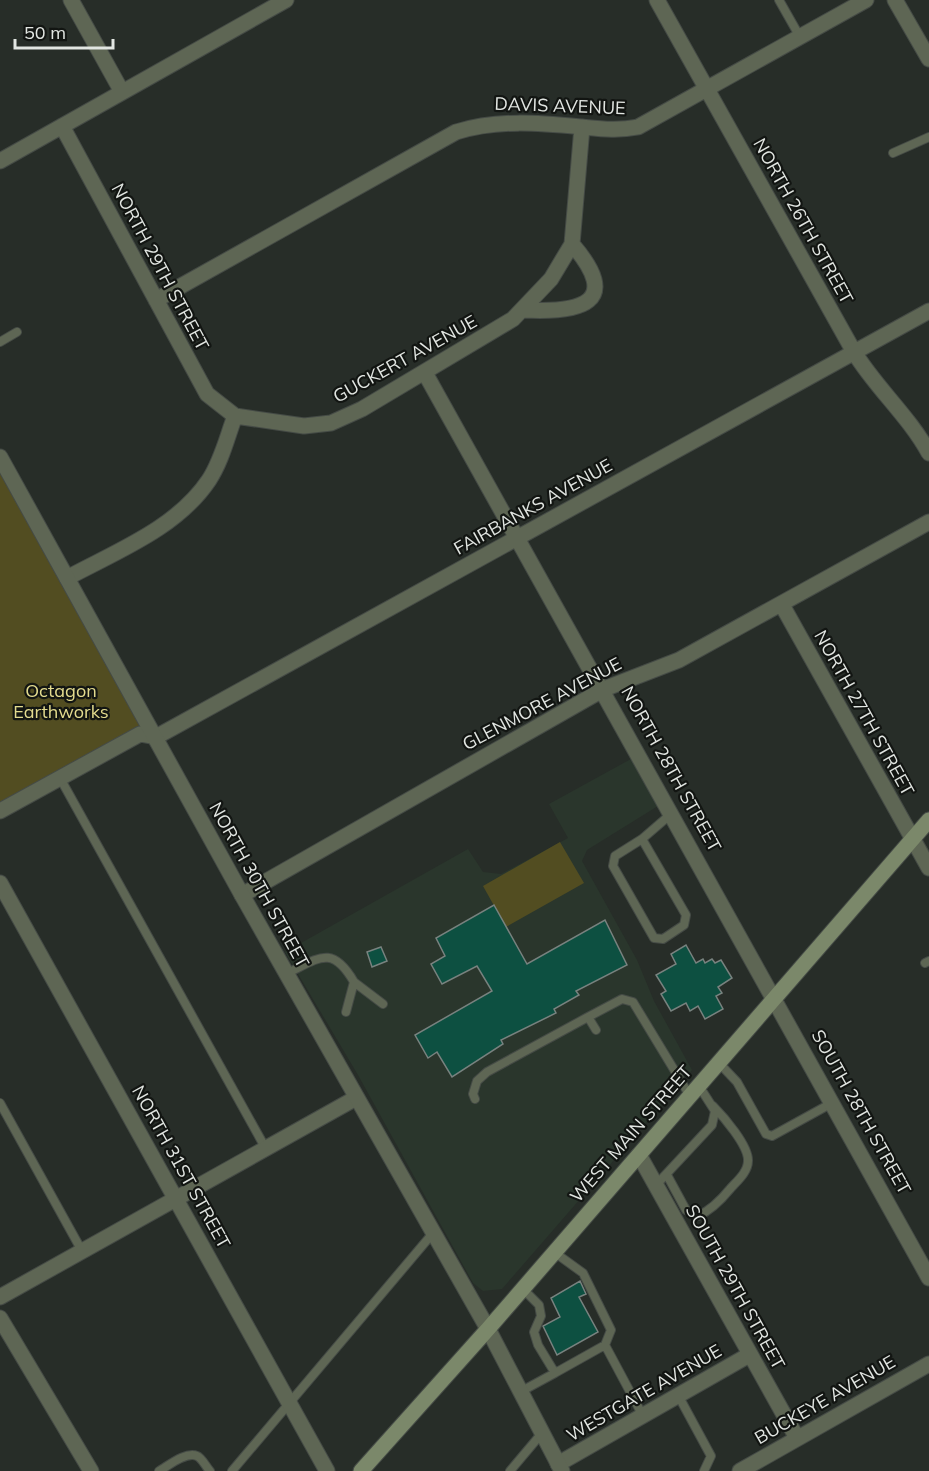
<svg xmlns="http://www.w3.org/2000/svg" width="929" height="1471" viewBox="0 0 929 1471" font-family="Mulish,sans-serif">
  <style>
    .built { fill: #2a362c }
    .green { fill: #524d21 }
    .building { fill: #0d5041; stroke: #78827f; stroke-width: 1.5 }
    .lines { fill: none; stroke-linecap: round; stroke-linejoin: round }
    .service-casing { stroke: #454b46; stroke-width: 10 }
    .minor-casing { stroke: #454b46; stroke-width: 17 }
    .tertiary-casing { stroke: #454b46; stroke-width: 17 }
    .secondary-casing { stroke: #454b46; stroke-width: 17 }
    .service { stroke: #5e6654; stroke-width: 8 }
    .minor { stroke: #5e6654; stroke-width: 15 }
    .tertiary { stroke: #5e6654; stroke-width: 15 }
    .secondary { stroke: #7b886a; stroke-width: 15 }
    .labels { text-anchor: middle; stroke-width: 4.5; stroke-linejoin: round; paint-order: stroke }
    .street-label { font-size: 18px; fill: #e2e6e2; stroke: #121512 }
    .park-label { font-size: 18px; fill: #e3db8e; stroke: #121512 }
  </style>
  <rect width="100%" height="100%" fill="#272d28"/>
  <path class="built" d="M640,754L666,801L587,850L582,861L637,960L654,1001L692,1070L502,1289L483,1291L473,1283L358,1075L285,952L468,849L483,872L501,874L568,838L549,804Z"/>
  <path class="green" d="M0,464L141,725L0,805Z
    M560,842L584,883L506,927L483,886Z"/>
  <path class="building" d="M494,905L527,964L605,920L627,965L576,991L579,995L554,1009L556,1013L501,1040L503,1044L452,1077L437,1052L428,1058L415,1035L492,991L477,966L442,984L431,964L445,956L436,938Z
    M686,945L696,963L703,959L705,963L712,959L715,963L721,960L732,978L718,987L722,993L716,996L723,1009L705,1019L698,1006L690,1011L686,1003L671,1011L661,994L666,991L656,975L676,964L671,954Z
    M381,947L387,961L372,967L367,952Z
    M580,1281L586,1294L579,1297L598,1332L557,1355L543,1326L560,1317L551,1298Z"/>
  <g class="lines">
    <defs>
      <path id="service" d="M779,0L800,37
        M893,153L929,137
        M0,342L17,332
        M60,778L266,1149
        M642,839L686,915L684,925L663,939L654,938L613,866L615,856L642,839L671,814
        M925,963L929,961
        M286,974C319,958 332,944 354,982
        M346,1012L354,982L383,1004
        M588,1017L622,999L633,1002L690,1096
        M719,1063L737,1082L766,1134L772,1136L832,1103
        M475,1099L473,1094L477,1081L487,1072L588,1017L596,1030
        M0,1103L82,1251
        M667,1175L686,1210L698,1216C711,1210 721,1200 730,1189C737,1181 748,1172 748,1161C749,1146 723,1116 713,1106
        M656,1185L712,1125L715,1111L699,1086
        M554,1252L583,1273L611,1330L605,1345L555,1373
        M605,1345L643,1416
        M520,1392L555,1373L538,1345L534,1332L541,1316L539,1305L523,1289
        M678,1395L711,1456L704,1471
        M159,1471C168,1466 186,1451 197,1456C202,1458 206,1467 210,1471
        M232,1471L433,1233
        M510,1471L542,1433"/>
      <path id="minor" d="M71,0L122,92
        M657,0L854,352C876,388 908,415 929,453
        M895,0L929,59
        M62,126L207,394L235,416L304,426L331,423L362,409L513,319L551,279L572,244L582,127
        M0,161L286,0
        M156,300L456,132C498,119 539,123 582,127C602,129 618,131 638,127L866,0
        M524,310C581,313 623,303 572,244
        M425,373L929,1278
        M67,578C117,551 177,528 209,480C222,460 227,437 235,416
        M782,605L929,868
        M0,811L140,734L156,737L929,311
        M0,883L327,1471
        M242,895L604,689L679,660L929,522
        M639,1155L797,1438
        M0,1297L356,1098
        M0,1318L91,1471
        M558,1464L749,1355
        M740,1471L929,1364"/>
      <path id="tertiary" d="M0,457L242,895L488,1329L562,1471"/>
      <path id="secondary" d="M361,1471L488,1329L929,820"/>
    </defs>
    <use href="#service" class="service-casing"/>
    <use href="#minor" class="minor-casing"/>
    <use href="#tertiary" class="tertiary-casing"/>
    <use href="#secondary" class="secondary-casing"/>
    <use href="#service" class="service"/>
    <use href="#minor" class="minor"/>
    <use href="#tertiary" class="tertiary"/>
    <use href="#secondary" class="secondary"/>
  </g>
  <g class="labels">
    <g class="street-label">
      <text transform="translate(560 106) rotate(2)" y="6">DAVIS AVENUE</text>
      <text transform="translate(803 221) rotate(61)" y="6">NORTH 26TH STREET</text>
      <text transform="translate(160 267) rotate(62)" y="6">NORTH 29TH STREET</text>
      <text transform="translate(405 359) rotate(-29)" y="6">GUCKERT AVENUE</text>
      <text transform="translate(533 507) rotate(-29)" y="6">FAIRBANKS AVENUE</text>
      <text transform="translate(542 704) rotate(-28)" y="6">GLENMORE AVENUE</text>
      <text transform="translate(864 713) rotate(61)" y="6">NORTH 27TH STREET</text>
      <text transform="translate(671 769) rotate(61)" y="6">NORTH 28TH STREET</text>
      <text transform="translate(259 885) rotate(61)" y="6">NORTH 30TH STREET</text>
      <text transform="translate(861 1112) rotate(61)" y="6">SOUTH 28TH STREET</text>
      <text transform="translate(631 1134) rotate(-49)" y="6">WEST MAIN STREET</text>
      <text transform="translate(181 1167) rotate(61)" y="6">NORTH 31ST STREET</text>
      <text transform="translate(735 1287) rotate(61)" y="6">SOUTH 29TH STREET</text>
      <text transform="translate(644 1393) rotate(-30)" y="6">WESTGATE AVENUE</text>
      <text transform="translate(825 1400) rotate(-30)" y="6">BUCKEYE AVENUE</text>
    </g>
    <g class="park-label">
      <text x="61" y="697">Octagon<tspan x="61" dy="21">Earthworks</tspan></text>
    </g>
  </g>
  <path d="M15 39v9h98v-9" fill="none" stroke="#e2e6e2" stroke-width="3"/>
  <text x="24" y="39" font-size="18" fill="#e2e6e2" stroke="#121512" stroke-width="4.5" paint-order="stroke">50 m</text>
</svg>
